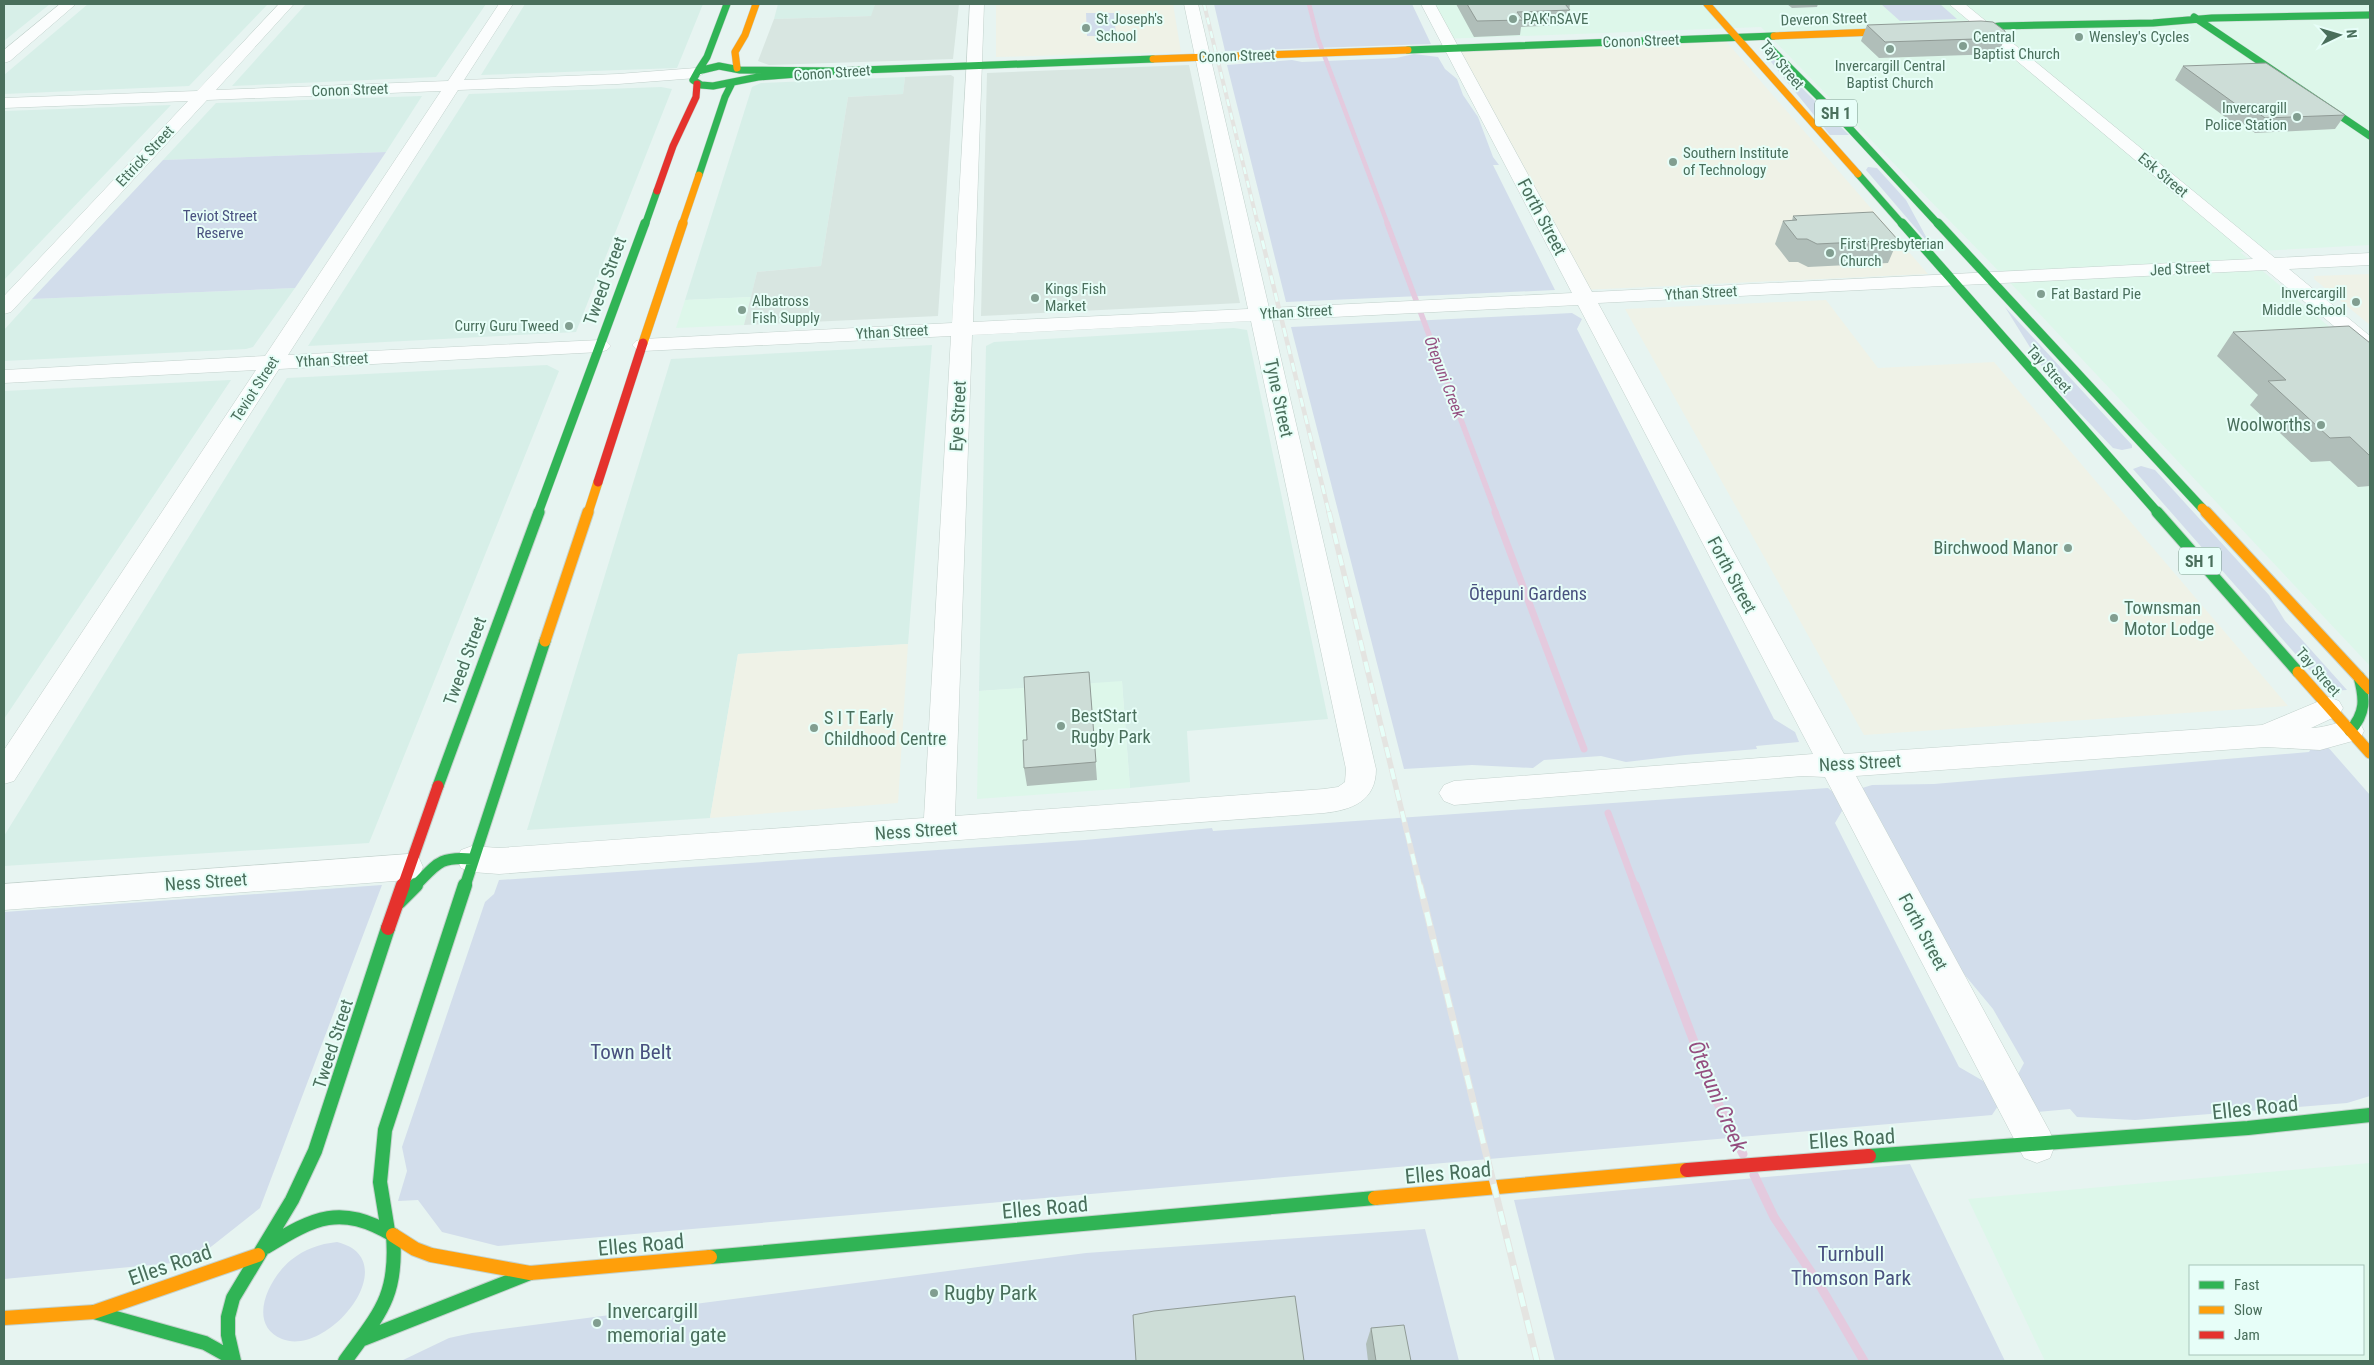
<svg xmlns="http://www.w3.org/2000/svg" width="2374" height="1365" viewBox="0 0 2374 1365" font-family="'Roboto Condensed',sans-serif">
  <style>
    .residential { fill: #d7efe8 }
    .commercial { fill: #ddf7ea; fill-rule: evenodd }
    .industrial { fill: #d8e6e1 }
    .education { fill: #eff2e7 }
    .green { fill: #d2ddeb }
    .lines { fill: none; stroke-linecap: round; stroke-linejoin: round }
    .stream-far3 { stroke: #e4cade; stroke-width: 4.5 }
    .stream-far2 { stroke: #e4cade; stroke-width: 5.5 }
    .stream-far1 { stroke: #e4cade; stroke-width: 7 }
    .stream { stroke: #e4cade; stroke-width: 9 }
    .street-casing { stroke: #c2d1cc; stroke-width: 1 }
    .fast-far3-casing { stroke: #c4d2cd; stroke-width: 8 }
    .fast-far2-casing { stroke: #c4d2cd; stroke-width: 10 }
    .fast-far1-casing { stroke: #c4d2cd; stroke-width: 13 }
    .fast-casing { stroke: #c4d2cd; stroke-width: 16 }
    .slow-far3-casing { stroke: #c4d2cd; stroke-width: 8 }
    .slow-far2-casing { stroke: #c4d2cd; stroke-width: 10 }
    .slow-far1-casing { stroke: #c4d2cd; stroke-width: 13 }
    .slow-casing { stroke: #c4d2cd; stroke-width: 16 }
    .jam-far3-casing { stroke: #c4d2cd; stroke-width: 8 }
    .jam-far2-casing { stroke: #c4d2cd; stroke-width: 10 }
    .jam-far1-casing { stroke: #c4d2cd; stroke-width: 13 }
    .jam-casing { stroke: #c4d2cd; stroke-width: 16 }
    .street { fill: #fbfdfd; fill-rule: evenodd }
    .fast-far3 { stroke: #30b455; stroke-width: 7 }
    .fast-far2 { stroke: #30b455; stroke-width: 9 }
    .fast-far1 { stroke: #30b455; stroke-width: 11 }
    .fast { stroke: #30b455; stroke-width: 14 }
    .slow-far3 { stroke: #ff9f0a; stroke-width: 7 }
    .slow-far2 { stroke: #ff9f0a; stroke-width: 9 }
    .slow-far1 { stroke: #ff9f0a; stroke-width: 11 }
    .slow { stroke: #ff9f0a; stroke-width: 14 }
    .jam-far3 { stroke: #e5322d; stroke-width: 7 }
    .jam-far2 { stroke: #e5322d; stroke-width: 9 }
    .jam-far1 { stroke: #e5322d; stroke-width: 11 }
    .jam { stroke: #e5322d; stroke-width: 14 }
    .rail-far3-casing { stroke: #e4e4e1; stroke-width: 4 }
    .rail-far2-casing { stroke: #e4e4e1; stroke-width: 4.5 }
    .rail-far1-casing { stroke: #e4e4e1; stroke-width: 5.5 }
    .rail-casing { stroke: #e4e4e1; stroke-width: 7 }
    .rail-far3 { stroke: #e7fef8; stroke-width: 2.5; stroke-dasharray: 7; stroke-linecap: butt }
    .rail-far2 { stroke: #e7fef8; stroke-width: 3; stroke-dasharray: 9; stroke-linecap: butt }
    .rail-far1 { stroke: #e7fef8; stroke-width: 4; stroke-dasharray: 11; stroke-linecap: butt }
    .rail { stroke: #e7fef8; stroke-width: 5; stroke-dasharray: 14; stroke-linecap: butt }
    .wall { fill: #b0beb9 }
    .building { fill: #cdddd7; stroke: #909b96 }
    .poi-dot { fill: #819e90; stroke: #e7fef8; stroke-width: 2 }
    .labels { text-anchor: middle; stroke-width: 4; stroke-linejoin: round; paint-order: stroke }
    .far-poi-label { font-size: 15px; fill: #4a6f5c; stroke: #e7fef8; text-anchor: start }
    .far-street-label { font-size: 15px; fill: #4a6f5c; stroke: #e7fef8 }
    .far-park-label { font-size: 15px; fill: #49517f; stroke: #e7fef8 }
    .shield { fill: #e7fef8; stroke: #799a8b; stroke-width: 1 }
    .shield-label { font-size: 16px; font-weight: bold; fill: #4a6f5c }
    .far-water-label { font-size: 16px; font-style: italic; fill: #954f80; stroke: #e7fef8 }
    .street-label { font-size: 18px; fill: #4a6f5c; stroke: #e7fef8 }
    .poi-label { font-size: 18px; fill: #4a6f5c; stroke: #e7fef8; text-anchor: start }
    .park-label { font-size: 18px; fill: #49517f; stroke: #e7fef8 }
    .near-park-label { font-size: 21px; fill: #49517f; stroke: #e7fef8 }
    .near-street-label { font-size: 21px; fill: #4a6f5c; stroke: #e7fef8 }
    .near-poi-label { font-size: 21px; fill: #4a6f5c; stroke: #e7fef8; text-anchor: start }
    .near-water-label { font-size: 22px; font-style: italic; fill: #954f80; stroke: #e7fef8 }
  </style>
  <rect width="100%" height="100%" fill="#e7f4f1"/>
  <path class="residential" d="M4,4H50L4,41Z
    M88,4H268L189,86L4,94V75Z
    M306,4H486L436,77L232,86Z
    M525,4H703L677,68L481,75Z
    M778,4H875L872,16L774,19Z
    M905,77L903,94L848,97L821,266L757,272L751,297L685,300L752,87L761,83Z
    M661,87L672,89L576,332L308,346L469,94Z
    M422,96L386,152L163,160L216,103Z
    M171,105L4,280V111Z
    M295,288L253,347L246,349L4,361V330L32,299Z
    M1234,328L1247,330L1328,719L1187,731L1190,782L1130,788L1122,682L979,691L986,346L994,342Z
    M932,345L908,644L738,654L710,818L527,830L671,359Z
    M547,365L559,371L369,843L4,866V836L287,378Z
    M231,380L4,719V391Z"/>
  <path class="commercial" d="M1423,4H2370V245L2240,252L2370,361V666L2020,293L1761,27L1441,39Z
    M751,297L744,325L676,328L685,300Z
    M1122,681L1130,788L977,799L979,691Z
    M2370,1163V1361H2045L1968,1199ZM2363,1266V1354H2190V1266Z"/>
  <path class="industrial" d="M875,4H959L953,59L769,65L758,61L774,19L871,16Z
    M1189,65L1240,303L981,316L987,73Z
    M951,75L954,77L938,316L744,325L757,272L821,266L848,97L903,94L905,77Z"/>
  <path class="education" d="M996,4H1173L1181,52L996,57Z
    M1725,40L1928,274L1583,290L1455,50Z
    M2370,274V325L2314,279V276Z
    M1826,300L1878,368L1994,362L2288,706L1864,735L1625,309Z
    M908,644L898,803L710,818L738,654Z"/>
  <path class="green" d="M1214,4H1412L1431,44L1225,51Z
    M1881,4H1940L1957,19L1900,21Z
    M1086,13H1114L1116,36H1087Z
    M1759,47L1763,49L1849,135H1830Z
    M1414,54L1438,57L1445,69L1457,79L1463,95L1478,117L1493,157L1499,165H1493L1555,290L1286,302L1227,65L1292,60L1302,62L1396,58Z
    M386,152L295,288L32,299L163,160Z
    M1868,167L1877,168L1906,200L1931,246L1866,170Z
    M2005,307L2132,445V448L2122,450L2113,448L2054,386Z
    M1572,313L1582,319L1577,329L1774,719L1795,732L1799,742L1756,746L1757,749L1685,755L1626,762L1601,756L1544,760L1533,768L1472,765L1404,769L1291,327Z
    M2141,466L2155,470L2269,595L2285,621L2347,690L2328,691L2133,469Z
    M2327,746L2370,795V1096L2347,1103L2135,1120L2077,1117L2070,1109L2037,1112L2015,1080L2024,1063L1993,1009L1959,968L1876,812L1864,803L1859,789L1872,785L1934,784L2309,752L2312,747Z
    M1828,788L1841,799L1842,811L1835,823L1959,1067L1985,1082L1998,1106L1992,1115L498,1246L442,1232L418,1200L398,1201L407,1171L402,1147L485,902L494,894L499,880L1085,840L1212,828L1213,831Z
    M382,885L260,1208L193,1261L4,1279V912Z
    M1910,1164L2005,1361H1555L1514,1200Z
    M1425,1229L1459,1361H401L449,1338L472,1333L1086,1253Z
    M337,1242C407,1259 329,1358 282,1339C246,1324 269,1278 291,1260C305,1249 319,1244 337,1242Z"/>
  <g class="lines">
    <path class="stream-far3" d="M1309,4L1318,39L1388,225"/>
    <path class="stream-far2" d="M1387,223L1496,513"/>
    <path class="stream-far1" d="M1495,512L1584,749
      M1608,813L1635,886"/>
    <path class="stream" d="M1635,885L1714,1095L1743,1154
      M1754,1175L1774,1217L1819,1284L1864,1361"/>
    <defs>
      <path id="street" d="M60,4H76L10,61L4,63V50Z
        M279,4H294L216,90L448,81L499,4H513L464,80L618,74L696,68L704,73L696,78L618,84L458,90L288,355L600,340L607,342L611,346L607,350L600,352L279,369L14,781L4,784V750L256,370L4,383V370L265,356L441,91L207,100L11,312L4,314V296L188,101L4,108V98L197,91Z
        M970,4H984L973,322L1248,309L1184,4H1198L1269,308L1572,293L1421,4H1435L1592,292L2253,259L1949,4H1965L2275,258L2370,253V265L2289,269L2370,336V352L2363,350L2266,270L1598,303L1844,754L2262,725L2329,697L2339,701L2343,708L2339,715L2311,728C2328,728 2344,718 2360,723L2364,731L2360,739L2320,750L2266,747L1856,776L2050,1132L2055,1145L2050,1158L2037,1163L2024,1158L1825,777L1803,776L1454,805L1444,801L1439,793L1444,785L1454,781L1813,754L1578,305L1272,320L1376,769C1376,801 1352,810 1324,813L499,874L472,872L461,868L457,859L461,850L472,846L499,848L924,818L951,336L643,351L636,349L632,345L636,341L643,339L952,323ZM1251,321L1346,769L1345,782L1338,787L1324,789L955,816L972,335Z
        M408,854L419,858L423,867L419,876L408,880L4,910V884Z"/>
      <path id="fast-far3" d="M2194,17L2370,136
        M1962,30L2000,26L2153,23L2212,18L2370,15
        M1768,46L1841,119L1939,225
        M1408,50L1774,36
        M719,66L740,70L836,71L758,77L713,86L701,85L693,80L698,71Z
        M698,71L707,57L727,4
        M836,71L1153,59
        M1858,174L1903,225
        M699,175L725,97L732,83
        M645,225L657,191"/>
      <path id="fast-far2" d="M1902,223L2158,513
        M1938,223L2202,508
        M538,513L645,223"/>
      <path id="fast-far1" d="M2157,512L2298,672
        M2350,731C2366,713 2365,699 2359,677
        M438,786L539,512
        M415,886C437,864 439,856 472,859
        M465,886L545,641"/>
      <path id="fast" d="M399,902L416,885
        M1869,1156L2248,1128L2370,1115
        M388,1231L380,1182L385,1130L465,885
        M266,1247C315,1217 340,1204 393,1235C398,1297 379,1314 345,1361
        M710,1257L1375,1198
        M94,1312L205,1343L232,1358
        M363,1339L530,1273
        M234,1361L228,1335V1317L233,1298L292,1200L315,1151L388,928"/>
      <path id="slow-far3" d="M1707,4L1858,174
        M1774,36L1902,31
        M1153,59L1408,50
        M737,68L735,52L745,35L756,4
        M682,225L699,175"/>
      <path id="slow-far2" d="M643,343L683,223
        M2202,508L2207,513
        M588,513L598,482"/>
      <path id="slow-far1" d="M2206,512L2370,689
        M545,641L588,512
        M2298,672L2370,753"/>
      <path id="slow" d="M1375,1198L1687,1170
        M393,1235L415,1249L431,1255L530,1273L710,1257
        M4,1318L94,1312L258,1255"/>
      <path id="jam-far3" d="M657,191L673,146L696,97L697,84"/>
      <path id="jam-far2" d="M598,482L643,343"/>
      <path id="jam-far1" d="M403,886L438,786"/>
      <path id="jam" d="M388,928L403,885
        M1687,1170L1869,1156"/>
    </defs>
    <use href="#street" class="street-casing"/>
    <use href="#fast-far3" class="fast-far3-casing"/>
    <use href="#fast-far2" class="fast-far2-casing"/>
    <use href="#fast-far1" class="fast-far1-casing"/>
    <use href="#fast" class="fast-casing"/>
    <use href="#slow-far3" class="slow-far3-casing"/>
    <use href="#slow-far2" class="slow-far2-casing"/>
    <use href="#slow-far1" class="slow-far1-casing"/>
    <use href="#slow" class="slow-casing"/>
    <use href="#jam-far3" class="jam-far3-casing"/>
    <use href="#jam-far2" class="jam-far2-casing"/>
    <use href="#jam-far1" class="jam-far1-casing"/>
    <use href="#jam" class="jam-casing"/>
    <use href="#street" class="street"/>
    <use href="#fast-far3" class="fast-far3"/>
    <use href="#fast-far2" class="fast-far2"/>
    <use href="#fast-far1" class="fast-far1"/>
    <use href="#fast" class="fast"/>
    <use href="#slow-far3" class="slow-far3"/>
    <use href="#slow-far2" class="slow-far2"/>
    <use href="#slow-far1" class="slow-far1"/>
    <use href="#slow" class="slow"/>
    <use href="#jam-far3" class="jam-far3"/>
    <use href="#jam-far2" class="jam-far2"/>
    <use href="#jam-far1" class="jam-far1"/>
    <use href="#jam" class="jam"/>
    <defs>
      <path id="rail-far3" d="M1204,4L1258,225"/>
      <path id="rail-far2" d="M1258,223L1329,513"/>
      <path id="rail-far1" d="M1329,512L1420,886"/>
      <path id="rail" d="M1420,885L1537,1361"/>
    </defs>
    <use href="#rail-far3" class="rail-far3-casing"/>
    <use href="#rail-far2" class="rail-far2-casing"/>
    <use href="#rail-far1" class="rail-far1-casing"/>
    <use href="#rail" class="rail-casing"/>
    <use href="#rail-far3" class="rail-far3"/>
    <use href="#rail-far2" class="rail-far2"/>
    <use href="#rail-far1" class="rail-far1"/>
    <use href="#rail" class="rail"/>
  </g>
  <path class="wall" d="M1456,4H1570L1567,25L1521,27L1520,35L1474,37Z
    M1787,4H1818L1817,7L1792,8Z
    M1867,25L2005,38L1998,54L1879,58L1861,41Z
    M2183,66L2345,115L2335,129L2255,133L2241,122H2232L2175,80Z
    M1793,216L1898,240L1888,263L1808,267L1798,262H1789L1775,244L1783,221H1792Z
    M2233,332L2370,343V486L2358,487L2330,461L2311,462L2250,405L2258,395L2217,356Z
    M1089,672L1097,780L1027,786L1024,768L1027,740Z
    M1371,1328L1411,1361H1368L1366,1344Z"/>
  <path class="building" d="M1467,4H1565L1570,10L1517,12L1523,20L1477,21Z
    M1981,21L1993,22L2005,31V38L1885,42L1867,25Z
    M2266,63L2345,115L2265,118L2250,107L2241,108L2183,66Z
    M1873,212L1898,240L1817,244L1807,239H1797L1783,221L1797,220L1793,216Z
    M2349,326L2370,343V456L2350,437L2330,438L2268,381L2286,380L2233,332Z
    M1089,672L1096,762L1024,768L1023,740H1027L1024,677Z
    M1295,1296L1304,1361H1136L1133,1315L1154,1311Z
    M1404,1325L1411,1361H1376L1371,1328Z"/>
  <g class="poi-dot">
    <circle cx="1513" cy="19" r="5"/>
    <circle cx="1086" cy="28" r="5"/>
    <circle cx="2079" cy="37" r="5"/>
    <circle cx="1963" cy="46" r="5"/>
    <circle cx="1890" cy="49" r="5"/>
    <circle cx="2297" cy="117" r="5"/>
    <circle cx="1673" cy="162" r="5"/>
    <circle cx="1830" cy="253" r="5"/>
    <circle cx="2041" cy="294" r="5"/>
    <circle cx="1035" cy="298" r="5"/>
    <circle cx="2356" cy="302" r="5"/>
    <circle cx="742" cy="310" r="5"/>
    <circle cx="569" cy="326" r="5"/>
    <circle cx="2321" cy="425" r="5"/>
    <circle cx="2068" cy="548" r="5"/>
    <circle cx="2114" cy="618" r="5"/>
    <circle cx="1061" cy="726" r="5"/>
    <circle cx="814" cy="728" r="5"/>
    <circle cx="934" cy="1293" r="5"/>
    <circle cx="597" cy="1323" r="5"/>
  </g>
  <g class="labels">
    <g class="far-poi-label">
      <text x="1096" y="24">St Joseph's<tspan x="1096" dy="17">School</tspan></text>
      <text x="1523" y="24">PAK'nSAVE</text>
      <text x="1973" y="42">Central<tspan x="1973" dy="17">Baptist Church</tspan></text>
      <text x="2089" y="42">Wensley's Cycles</text>
      <text x="1890" y="71" text-anchor="middle">Invercargill Central<tspan x="1890" dy="17">Baptist Church</tspan></text>
      <text x="2287" y="113" text-anchor="end">Invercargill<tspan x="2287" dy="17">Police Station</tspan></text>
      <text x="1683" y="158">Southern Institute<tspan x="1683" dy="17">of Technology</tspan></text>
      <text x="1840" y="249">First Presbyterian<tspan x="1840" dy="17">Church</tspan></text>
      <text x="1045" y="294">Kings Fish<tspan x="1045" dy="17">Market</tspan></text>
      <text x="2346" y="298" text-anchor="end">Invercargill<tspan x="2346" dy="17">Middle School</tspan></text>
      <text x="2051" y="299">Fat Bastard Pie</text>
      <text x="752" y="306">Albatross<tspan x="752" dy="17">Fish Supply</tspan></text>
      <text x="559" y="331" text-anchor="end">Curry Guru Tweed</text>
    </g>
    <g class="far-street-label">
      <text transform="translate(1824 19) rotate(-2)" y="5">Deveron Street</text>
      <text transform="translate(1641 41) rotate(-2)" y="5">Conon Street</text>
      <text transform="translate(1237 56) rotate(-2)" y="5">Conon Street</text>
      <text transform="translate(1782 65) rotate(50)" y="5">Tay Street</text>
      <text transform="translate(832 73) rotate(-4)" y="5">Conon Street</text>
      <text transform="translate(350 90) rotate(-2)" y="5">Conon Street</text>
      <text transform="translate(145 156) rotate(-47)" y="5">Ettrick Street</text>
      <text transform="translate(2163 175) rotate(40)" y="5">Esk Street</text>
      <text transform="translate(2180 269) rotate(-3)" y="5">Jed Street</text>
      <text transform="translate(1701 293) rotate(-3)" y="5">Ythan Street</text>
      <text transform="translate(1296 312) rotate(-3)" y="5">Ythan Street</text>
      <text transform="translate(892 332) rotate(-3)" y="5">Ythan Street</text>
      <text transform="translate(332 360) rotate(-3)" y="5">Ythan Street</text>
      <text transform="translate(2049 369) rotate(48)" y="5">Tay Street</text>
      <text transform="translate(255 389) rotate(-57)" y="5">Teviot Street</text>
      <text transform="translate(2318 672) rotate(49)" y="5">Tay Street</text>
    </g>
    <g class="far-park-label">
      <text x="220" y="221">Teviot Street<tspan x="220" dy="17">Reserve</tspan></text>
    </g>
    <g class="shield">
      <rect x="1815" y="99.5" width="42" height="27" rx="4"/>
      <rect x="2179" y="547.5" width="42" height="27" rx="4"/>
    </g>
    <g class="shield-label">
      <text x="1836" y="119">SH 1</text>
      <text x="2200" y="567">SH 1</text>
    </g>
    <g class="far-water-label">
      <text transform="translate(1445 377) rotate(69)" y="6">Ōtepuni Creek</text>
    </g>
    <g class="street-label">
      <text transform="translate(1542 217) rotate(62)" y="6">Forth Street</text>
      <text transform="translate(605 281) rotate(-70)" y="6">Tweed Street</text>
      <text transform="translate(1279 398) rotate(78)" y="6">Tyne Street</text>
      <text transform="translate(958 416) rotate(-87)" y="6">Eye Street</text>
      <text transform="translate(1732 575) rotate(62)" y="6">Forth Street</text>
      <text transform="translate(465 661) rotate(-70)" y="6">Tweed Street</text>
      <text transform="translate(1860 763) rotate(-3)" y="6">Ness Street</text>
      <text transform="translate(916 831) rotate(-4)" y="6">Ness Street</text>
      <text transform="translate(206 882) rotate(-4)" y="6">Ness Street</text>
      <text transform="translate(1923 932) rotate(62)" y="6">Forth Street</text>
      <text transform="translate(333 1044) rotate(-72)" y="6">Tweed Street</text>
    </g>
    <g class="poi-label">
      <text x="2311" y="431" text-anchor="end">Woolworths</text>
      <text x="2058" y="554" text-anchor="end">Birchwood Manor</text>
      <text x="2124" y="614">Townsman<tspan x="2124" dy="21">Motor Lodge</tspan></text>
      <text x="1071" y="722">BestStart<tspan x="1071" dy="21">Rugby Park</tspan></text>
      <text x="824" y="724">S I T Early<tspan x="824" dy="21">Childhood Centre</tspan></text>
    </g>
    <g class="park-label">
      <text x="1528" y="600">Ōtepuni Gardens</text>
    </g>
    <g class="near-park-label">
      <text x="631" y="1059">Town Belt</text>
      <text x="1851" y="1261">Turnbull<tspan x="1851" dy="24">Thomson Park</tspan></text>
    </g>
    <g class="near-street-label">
      <text transform="translate(2255 1108) rotate(-6)" y="7">Elles Road</text>
      <text transform="translate(1852 1139) rotate(-4)" y="7">Elles Road</text>
      <text transform="translate(1448 1173) rotate(-5)" y="7">Elles Road</text>
      <text transform="translate(1045 1208) rotate(-5)" y="7">Elles Road</text>
      <text transform="translate(641 1245) rotate(-5)" y="7">Elles Road</text>
      <text transform="translate(170 1265) rotate(-19)" y="7">Elles Road</text>
    </g>
    <g class="near-poi-label">
      <text x="944" y="1300">Rugby Park</text>
      <text x="607" y="1318">Invercargill<tspan x="607" dy="24">memorial gate</tspan></text>
    </g>
    <g class="near-water-label">
      <text transform="translate(1718 1096) rotate(67)" y="8">Ōtepuni Creek</text>
    </g>
  </g>
  <rect width="2374" height="1365" fill="none" stroke="#4a6f5c" stroke-width="10"/>
  <rect x="2189" y="1265" width="175" height="90" fill="#e7fef8" stroke="#a8c5ba"/>
  <rect x="2199" y="1281" width="25" height="8" fill="#30b455" stroke="#a8c5ba"/>
  <text x="2234" y="1290" font-size="15" fill="#4a6f5c">Fast</text>
  <rect x="2199" y="1306" width="25" height="8" fill="#ff9f0a" stroke="#a8c5ba"/>
  <text x="2234" y="1315" font-size="15" fill="#4a6f5c">Slow</text>
  <rect x="2199" y="1331" width="25" height="8" fill="#e5322d" stroke="#a8c5ba"/>
  <text x="2234" y="1340" font-size="15" fill="#4a6f5c">Jam</text>
  <g transform="translate(2339 35) rotate(85)" stroke="#e7fef8" stroke-width="4" paint-order="stroke">
  <path d="M0-4L9 19L0 12L-9 19Z" fill="#4a6f5c"/>
  <text y="-8" font-size="14" font-weight="bold" text-anchor="middle" fill="#4a6f5c">N</text>
  </g>
</svg>
